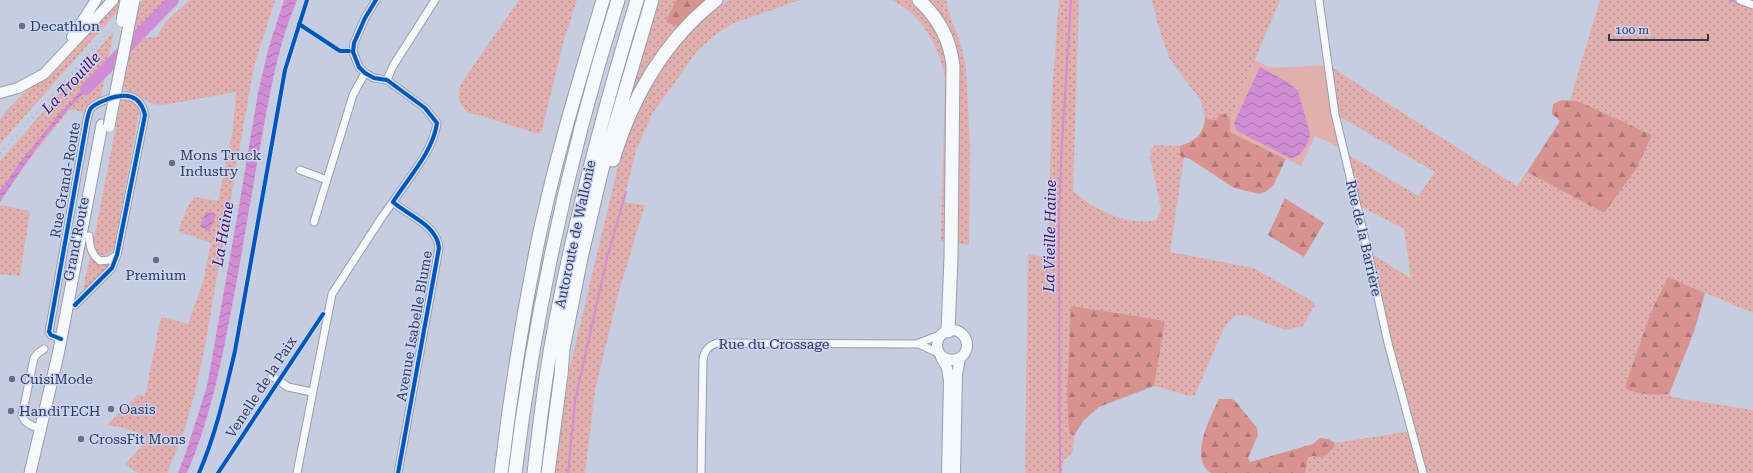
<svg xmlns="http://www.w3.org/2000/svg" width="1753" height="473" viewBox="0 0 1753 473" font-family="'Roboto Serif',serif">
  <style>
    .grass { fill: url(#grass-dots) }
    .forest { fill: url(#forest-firs) }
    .park { fill: #e2afaf }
    .water { fill: url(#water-waves) }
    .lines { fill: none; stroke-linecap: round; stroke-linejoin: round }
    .stream { stroke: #d18dd3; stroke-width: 2 }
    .river { stroke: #d18dd3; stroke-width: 12 }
    .street-casing { stroke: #989dac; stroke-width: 9 }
    .secondary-casing { stroke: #989dac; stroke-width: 12 }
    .primary-casing { stroke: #989dac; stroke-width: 13 }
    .highway-casing { stroke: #989dac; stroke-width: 15 }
    .street { stroke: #f6f8fa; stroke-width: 7 }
    .secondary { stroke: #f6f8fa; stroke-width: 10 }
    .primary { stroke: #f6f8fa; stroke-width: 11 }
    .highway { stroke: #f6f8fa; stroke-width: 13 }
    .rail { stroke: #bebfc5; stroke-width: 2; stroke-dasharray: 2 4; stroke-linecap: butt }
    .primary-bridge-casing { stroke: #989dac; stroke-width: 13; stroke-linecap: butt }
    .primary-bridge { stroke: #f6f8fa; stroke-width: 11 }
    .cycleway-casing { stroke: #c8d5fa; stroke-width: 6 }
    .cycleway { stroke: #0057b8; stroke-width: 4 }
    .poi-dot { fill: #686e7e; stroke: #c8d5fa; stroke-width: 1.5 }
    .labels { text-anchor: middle; stroke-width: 3; stroke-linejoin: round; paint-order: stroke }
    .poi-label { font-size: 14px; fill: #363b49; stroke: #c8d5fa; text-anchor: start }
    .street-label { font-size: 14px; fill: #363b49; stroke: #c8d5fa }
    .water-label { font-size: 15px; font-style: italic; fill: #4a0a46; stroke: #c8d5fa }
  </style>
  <defs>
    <pattern id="grass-dots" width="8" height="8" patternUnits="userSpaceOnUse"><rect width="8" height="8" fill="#e2afaf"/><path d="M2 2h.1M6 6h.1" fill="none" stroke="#b89090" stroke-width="1.8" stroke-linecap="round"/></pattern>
    <pattern id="forest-firs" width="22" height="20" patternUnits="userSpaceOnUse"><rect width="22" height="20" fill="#d89391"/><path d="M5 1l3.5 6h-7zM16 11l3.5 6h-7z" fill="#b07978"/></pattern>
    <pattern id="water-waves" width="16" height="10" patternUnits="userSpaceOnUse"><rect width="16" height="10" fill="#d18dd3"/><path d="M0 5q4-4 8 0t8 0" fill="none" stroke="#aa74ad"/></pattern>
  </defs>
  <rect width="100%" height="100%" fill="#c6cde1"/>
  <path class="grass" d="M117,0H120L117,12L0,144V119L10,107L28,89L54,71Z
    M143,0H169L133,38L139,4Z
    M190,0H275L254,66L204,351L197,385L184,432L167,473H138L125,464L147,441C138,429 121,427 107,425L138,395L145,396L161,317L188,324L203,282L211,243L178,231L188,206L195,197L218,201L233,128L236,92L163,105L153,104L123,88L131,46L143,38L157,37C163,21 178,11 190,0Z
    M519,0H577L564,40L542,130L539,134L468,112C458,105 458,96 460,85Z
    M658,0H676L666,22L679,27L613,147Z
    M729,0H800L734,23L719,32L698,50L652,114L636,151L623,202L645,205L619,291L595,391L585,473H555L569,371L620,158L632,125L656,76L683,37L716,8Z
    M891,0H912L932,23L943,42L948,61L947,242L941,241L945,79C940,47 922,14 891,0Z
    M924,0H946L951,19L961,44L966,69L970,148L969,245L954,243L957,67Z
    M1059,0H1079L1073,190C1091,209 1130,227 1156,220L1161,209L1150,157L1151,150L1155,145L1180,146V155L1184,157L1170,252L1253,268L1316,303L1303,326L1285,330L1245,315L1234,316L1224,328L1195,395L1189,396L1154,386L1165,321L1069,433L1074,436L1073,452L1063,461L1062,473H1025L1028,254L1048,258L1052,94Z
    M1152,0H1280L1230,119L1224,113L1216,120L1205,119L1201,101L1169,58L1158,25Z
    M1600,0H1753V313L1668,277L1651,312L1625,386L1663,395L1669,394L1672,397L1753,410V473H1305L1308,458L1312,456L1332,450L1335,443L1411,431L1368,252L1411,278L1404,229L1356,204L1345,156H1351L1418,196L1435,172L1335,114L1328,65L1517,186L1527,172L1604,213L1652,135L1578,101L1570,100Z
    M114,31L100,100L83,112L70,109L27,162L0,202V161Z
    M121,100C131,99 136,103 139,112L114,248C103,261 93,255 94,239Z
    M0,205L30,211L20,276L0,274Z
    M90,258C97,263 103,265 112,263L108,268L85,289L83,288Z"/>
  <path class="forest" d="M676,0H709L679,27L666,22Z
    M1562,100L1578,101L1652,135L1636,169L1604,213L1527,172L1560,121L1552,114L1553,104Z
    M1224,113L1230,119V132L1286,159L1273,186L1265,192L1259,194L1234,188L1190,159L1180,156V146C1195,141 1203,135 1205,119L1216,120L1219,115Z
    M1285,198L1324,223L1304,257L1268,235Z
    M1668,277L1705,293L1694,332L1669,394C1654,396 1640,394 1626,389L1625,386L1651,312Z
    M1071,306L1165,321L1154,386L1099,407L1083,421L1074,436L1069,433L1067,395Z
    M1219,399H1232L1236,402L1257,428L1258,435L1248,458L1250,462L1313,444L1320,438L1328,439L1335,443L1332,450L1322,457L1312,456L1308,458L1305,473H1211C1188,459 1211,416 1219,399Z"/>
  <path class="park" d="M1255,60L1270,68L1328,65L1343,149L1315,136L1301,166L1230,132V119Z"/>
  <path class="water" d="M169,0H176L143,34L145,25Z
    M284,0H297C279,42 271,87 263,131C250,200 240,269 226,337C217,383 206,429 187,473H178L186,452L207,386L238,212L258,93L268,50Z
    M1260,67L1289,83L1298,91L1310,133C1310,143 1301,158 1290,158L1237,131L1234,123Z
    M97,74L96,83C58,114 27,161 0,202V191L21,161L58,115Z
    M206,212L214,213L216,215L209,232L200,226Z"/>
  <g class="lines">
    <path class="stream" d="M1730,0L1741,4
      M568,473L575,401L607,258L626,192
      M1060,473L1059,225L1061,158L1071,0"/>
    <path class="river" d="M86,89L173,0"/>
    <defs>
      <path id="street" d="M376,0L365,18L354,43L353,52L359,67L365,73L374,78L387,80L425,108L437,123C433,152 408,178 393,202C409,216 437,225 439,248L398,473
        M1319,0L1335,114L1368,252L1388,343L1423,473
        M1740,0L1753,5
        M387,80L393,66L435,0
        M300,170L327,180
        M314,222L353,95L365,73
        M89,236C90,247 91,254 100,261L109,260L117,255
        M61,339L51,335L49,332L87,120C88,116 89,111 91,108C96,103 103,101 108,99C126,93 140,94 145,115L117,255L112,268L75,305
        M919,344L938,353
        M272,376L288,387L312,392
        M41,429C33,426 25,424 22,416L34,358L38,353L44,349
        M297,473L332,294L382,217L393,202
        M701,473L703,360C704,351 708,346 717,343L916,344L940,335"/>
      <path id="secondary" d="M72,37L96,0
        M0,93L18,88L44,74L113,0
        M937 345a15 15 0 1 1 30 0a15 15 0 1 1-30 0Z
        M941,357L947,368L949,381L947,473
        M955,473L957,374L960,358"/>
      <path id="primary" d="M30,473L58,355L102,125"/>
      <path id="highway" d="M919,0C939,19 950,39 953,66L951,257L948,331
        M613,160C632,97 664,41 716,0
        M501,473C510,397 522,321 537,246C554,163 579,81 603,0
        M515,473C535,312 569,155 618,0
        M534,473C539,429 544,385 552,341C573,225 603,112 637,0
        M548,473L561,375L563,349L581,258L602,169L652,0"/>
    </defs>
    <use href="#street" class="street-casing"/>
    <use href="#secondary" class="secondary-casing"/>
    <use href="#primary" class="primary-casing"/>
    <use href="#highway" class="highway-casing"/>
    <use href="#street" class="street"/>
    <use href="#secondary" class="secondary"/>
    <use href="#primary" class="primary"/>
    <use href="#highway" class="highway"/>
    <path class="rail" d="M0,154L137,0"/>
    <defs>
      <path id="primary-bridge" d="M122,21L126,0
        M109,126L134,0"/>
    </defs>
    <use href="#primary-bridge" class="primary-bridge-casing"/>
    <use href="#primary-bridge" class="primary-bridge"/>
    <defs>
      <path id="cycleway" d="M376,0L365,18L354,43L353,52L359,67L365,73L374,78L387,80L425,108L437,123C433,152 408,178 393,202C409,216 437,225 439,248L398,473
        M299,24L340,51H349
        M61,339L51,335L49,332L87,120C88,116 89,111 91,108C96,103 103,101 108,99C126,93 140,94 145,115L117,255L112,268L75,305
        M199,473C216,434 225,393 235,351L285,70L307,0
        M218,473L323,314"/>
    </defs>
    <use href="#cycleway" class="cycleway-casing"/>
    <use href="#cycleway" class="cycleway"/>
  </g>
  <g class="poi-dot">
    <circle cx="22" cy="26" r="4"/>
    <circle cx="172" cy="163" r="4"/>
    <circle cx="156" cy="260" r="4"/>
    <circle cx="12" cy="379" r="4"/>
    <circle cx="111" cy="409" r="4"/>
    <circle cx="11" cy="411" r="4"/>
    <circle cx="81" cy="439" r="4"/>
  </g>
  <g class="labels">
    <g class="poi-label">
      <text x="30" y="31">Decathlon</text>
      <text x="180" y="160">Mons Truck<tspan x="180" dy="16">Industry</tspan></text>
      <text x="156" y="280" text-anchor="middle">Premium</text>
      <text x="20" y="384">CuisiMode</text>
      <text x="119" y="414">Oasis</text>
      <text x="19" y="416">HandiTECH</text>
      <text x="89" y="444">CrossFit Mons</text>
    </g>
    <g class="street-label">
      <text transform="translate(65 180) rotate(-80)" y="5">Rue Grand-Route</text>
      <text transform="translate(575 234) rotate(-78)" y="5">Autoroute de Wallonie</text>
      <text transform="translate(1364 238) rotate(77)" y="5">Rue de la Barrière</text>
      <text transform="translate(76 239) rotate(-79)" y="5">Grand'Route</text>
      <text transform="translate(414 326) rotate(-80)" y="5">Avenue Isabelle Blume</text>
      <text x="774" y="349">Rue du Crossage</text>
      <text transform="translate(261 387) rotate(-57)" y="5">Venelle de la Paix</text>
    </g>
    <g class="water-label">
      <text transform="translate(71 83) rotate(-47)" y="5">La Trouille</text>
      <text transform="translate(223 234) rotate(-80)" y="5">La Haine</text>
      <text transform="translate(1050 236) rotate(-89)" y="5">La Vieille Haine</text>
    </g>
  </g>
  <path d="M1609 34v6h99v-6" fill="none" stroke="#363b49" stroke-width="2"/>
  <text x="1615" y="34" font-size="12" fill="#363b49" stroke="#c8d5fa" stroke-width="3" paint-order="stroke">100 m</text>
</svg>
